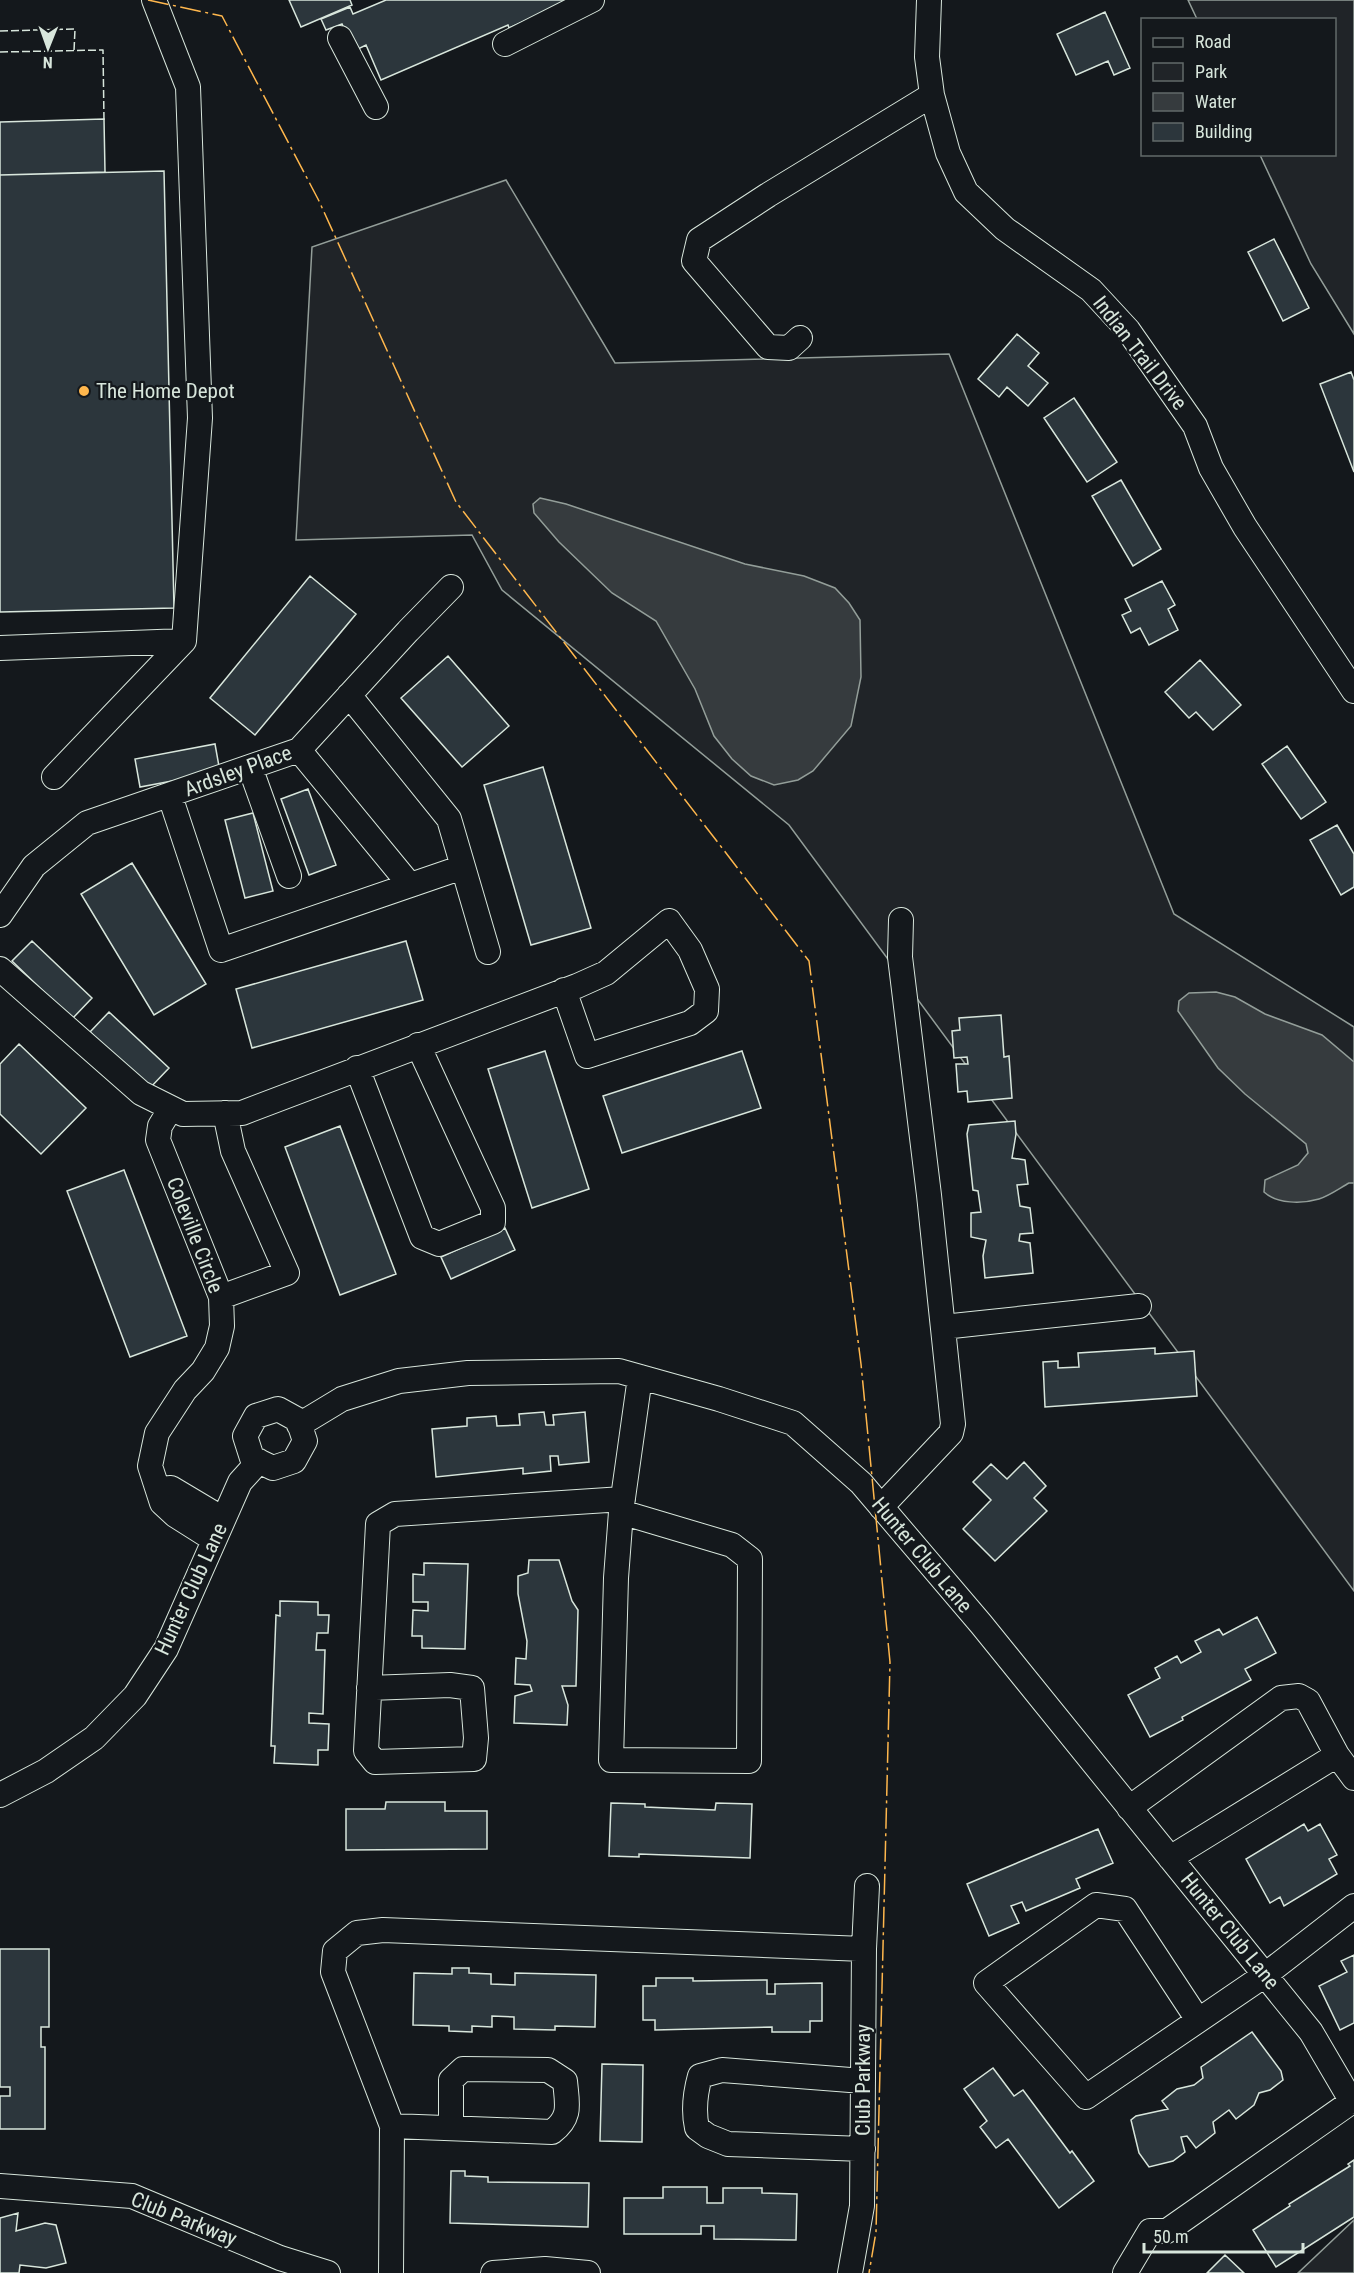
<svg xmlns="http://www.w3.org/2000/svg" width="1354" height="2273" viewBox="0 0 1354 2273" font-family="'Roboto Condensed',sans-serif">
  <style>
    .green { fill: #202428; stroke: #939e99; stroke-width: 1.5 }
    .water { fill: #363b3e; stroke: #939e99; stroke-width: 1.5 }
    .building { fill: #2c363c; stroke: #d8e6dc; stroke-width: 1.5 }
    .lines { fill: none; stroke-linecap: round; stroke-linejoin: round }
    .minor-casing { stroke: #d8e6dc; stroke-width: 26 }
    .minor { stroke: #14181c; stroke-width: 24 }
    .fence { stroke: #d8e6dc; stroke-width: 1.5; stroke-dasharray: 8 3; stroke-linecap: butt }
    .power { stroke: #ffb74d; stroke-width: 1.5; stroke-dasharray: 21 4.5 3 4.5; stroke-linecap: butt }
    .poi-dot { fill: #ffb74d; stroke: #14181c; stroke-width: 2 }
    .labels { text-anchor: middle; stroke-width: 4.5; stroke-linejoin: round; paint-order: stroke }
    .street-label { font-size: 21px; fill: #d8e6dc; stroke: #14181c }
    .poi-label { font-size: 21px; fill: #d8e6dc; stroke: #14181c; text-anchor: start }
  </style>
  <rect width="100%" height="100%" fill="#14181c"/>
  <path class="green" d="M1188,0H1354V334L1311,264L1260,155L1334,154V20L1197,19Z
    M506,180L615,363L949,354L1174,914L1354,1027V1591L789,825L502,590L472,535L296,540L312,247Z
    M1354,2220V2273H1298Z"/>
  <path class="water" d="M540,498L566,504L745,564L804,576L835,588L849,603L860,620L861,677L851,726L813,771L798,780L774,785L751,776L732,759L714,736L695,689L656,621L612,593L559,542L534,513L533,504Z
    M1216,992L1235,997L1265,1014L1322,1035L1354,1062V1183H1349C1340,1188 1329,1196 1319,1199C1302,1204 1277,1204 1264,1192L1265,1180L1298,1165L1308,1153L1306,1144L1245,1094L1218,1068L1178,1011L1179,1001L1189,993Z"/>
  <path class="building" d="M289,0H350L352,5L301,27Z
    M386,0H573L509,28L508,25L381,80L366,45L354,51L342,24L326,30L321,19L350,7L353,14Z
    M1105,12L1130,68L1114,75L1108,61L1076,75L1057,34Z
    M104,119L105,172L0,175V122Z
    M164,171L174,608L0,612V175Z
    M1274,239L1309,308L1283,321L1248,252Z
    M1017,334L1039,353L1028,366L1048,383L1028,406L1007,387L999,397L978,379Z
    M1351,372L1354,380V472L1320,384Z
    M1074,398L1117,462L1087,482L1044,418Z
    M1121,480L1161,549L1133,566L1092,496Z
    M310,576L356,614L255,735L210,698Z
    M1162,581L1175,605L1168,609L1178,630L1149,645L1140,628L1131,633L1122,615L1131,611L1125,599Z
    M448,656L509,726L462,767L401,698Z
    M1200,660L1241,705L1213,730L1196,712L1189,718L1165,692Z
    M215,744L220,772L140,787L135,759Z
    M1287,746L1326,802L1301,819L1262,764Z
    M543,767L591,928L531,945L484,785Z
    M308,789L336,865L309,875L281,799Z
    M253,813L273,891L245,898L225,820Z
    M1337,825L1354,854V887L1341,895L1310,840Z
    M132,863L206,984L154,1015L81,894Z
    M32,941L92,998L72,1019L12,961Z
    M406,941L423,1000L252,1048L236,989Z
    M109,1012L169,1068L149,1089L90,1032Z
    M1001,1015L1004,1057L1009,1056L1012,1098L968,1102L967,1091L958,1092L956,1064H968L967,1057L954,1058L952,1031L960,1030L959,1018Z
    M19,1044L86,1108L41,1154L0,1114V1064Z
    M545,1051L589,1189L532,1208L488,1069Z
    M742,1051L761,1108L622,1153L603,1096Z
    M1015,1121L1016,1134L1012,1158L1025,1160L1028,1184L1017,1185L1020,1206L1030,1208L1033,1233L1020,1234L1019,1241L1030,1243L1033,1273L985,1278L983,1256L986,1240L971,1237V1213L981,1212L978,1191L973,1190L967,1134L969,1125Z
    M340,1126L396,1274L340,1295L285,1147Z
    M124,1170L187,1336L130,1357L67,1191Z
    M505,1228L515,1250L451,1279L441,1257Z
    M1155,1348V1354L1194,1351L1197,1396L1045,1407L1043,1362L1058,1361V1368L1079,1367L1078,1353Z
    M544,1412L546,1425H554L553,1415L585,1412L589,1462L559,1465L558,1456H550L551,1471L523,1474V1468L436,1477L432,1429L467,1426V1418L496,1416L497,1426L520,1425L519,1414Z
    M1024,1462L1046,1486L1034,1498L1047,1511L995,1561L963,1529L991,1500L973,1482L991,1464L1007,1479Z
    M529,1560H559L572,1601L578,1610L576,1686H562L568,1705L567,1725L514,1723L515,1696L532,1691L530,1685L515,1684L516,1658L526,1659L527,1641L518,1594V1576L528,1573Z
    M424,1563L468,1564L465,1649L422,1648V1636H412L413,1610L428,1611V1602H413V1574L424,1575Z
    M280,1601L318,1602V1615H329L328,1633H317L316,1650H325L323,1714L309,1713V1723L329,1724L328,1750H318V1765L274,1763L275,1746H271L276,1615L280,1616Z
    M1257,1617L1276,1653L1245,1669L1251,1680L1182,1717L1183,1720L1150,1737L1128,1695L1160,1678L1155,1668L1177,1656L1181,1663L1201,1652L1195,1641L1219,1629L1223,1635Z
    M386,1802H445V1811H487V1849L346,1850V1809H385Z
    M611,1803L645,1804V1807L715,1810L716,1803L752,1804L750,1858L639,1854V1857L609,1856Z
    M1304,1824L1308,1831L1320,1824L1337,1855L1329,1859L1337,1874L1284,1906L1280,1897L1270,1903L1246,1859Z
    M1098,1829L1113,1863L1076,1879L1080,1888L1026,1911L1022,1902L1011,1906L1019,1923L989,1936L967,1884Z
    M0,1949H49V2027H41V2047H45V2129H0V2096H10V2087H0Z
    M1354,1955V2023L1340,2030L1319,1986L1347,1972L1341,1961Z
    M452,1968H469V1973L491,1974V1984L515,1985V1973L596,1975L595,2027L555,2026V2030L514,2029V2017L492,2016V2027L472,2026V2032L449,2031V2026L413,2025L414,1973L452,1974Z
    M656,1978H693V1981L767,1980V1994H775V1984L822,1983V2021H810V2032H772V2027L655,2030V2020H643V1986H656Z
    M1252,2032L1281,2071L1283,2080L1270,2090L1259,2093L1254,2105L1236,2119L1229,2110L1213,2122L1215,2133L1196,2148L1187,2136L1181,2137L1185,2152L1173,2161L1149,2167L1139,2153L1131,2120L1136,2116L1168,2109L1162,2101L1177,2089L1194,2085L1203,2078L1201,2067Z
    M602,2064L643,2065L642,2142L600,2141Z
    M993,2068L1014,2096L1023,2090L1070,2153L1072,2151L1094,2181L1059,2208L1008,2139L996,2148L980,2127L987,2121L964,2089Z
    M1354,2160V2217L1276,2267L1253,2230L1290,2206L1289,2204L1350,2166L1348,2164Z
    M451,2171H465V2176L488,2177V2182L589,2183L588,2227L450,2223Z
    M663,2187H707V2203H723V2188H762V2193L797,2194L796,2240L714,2239V2226H701V2234H624V2198H663Z
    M18,2213L16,2231L45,2223L56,2225L66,2263L46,2268L20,2265L19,2273H0V2218Z
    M1225,2255L1244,2273H1207Z"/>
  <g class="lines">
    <defs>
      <path id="minor" d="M929,0L927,57L932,95L948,153L966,192L1005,229L1091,290L1128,330L1195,426L1211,468L1245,527L1354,691
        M340,38L376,107
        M505,44L592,0
        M800,338L789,348L768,347L694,261L699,240L768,195L932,95
        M0,648L184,641
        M349,695L449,819L488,952
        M299,750L410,885
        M250,767L289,876
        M54,777L184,641L200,418L188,87L154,0
        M170,796L221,950L463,867
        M0,915L34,866L87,823L299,750L408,631L451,587
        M0,969L141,1093L183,1114L242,1113L577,986L606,973L669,921L690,950L707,989L706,1011L690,1023L587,1056L564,990
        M357,1068L422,1237L439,1244L493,1222V1208L418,1045
        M171,1108L160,1126L158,1140L221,1297L222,1326L217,1348L203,1371L185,1390L157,1433L150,1466L162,1503L175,1515L213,1539
        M221,1297L287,1273L233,1151L225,1113
        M943,1327L1139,1306
        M278,1409L298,1420L305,1441L294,1461L273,1468L252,1458L245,1436L256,1416Z
        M299,1425L342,1399L399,1381L468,1373L619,1371L719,1399L793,1423L861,1483L981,1624L1311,2032L1352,2102
        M159,1489L171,1488L223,1519
        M881,1507L951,1433L953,1424L929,1195L900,957L901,920
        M621,1512L732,1545L750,1559L749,1761L611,1760L616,1578L621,1512L640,1377
        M369,1688L450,1685L472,1688L476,1738L474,1759L375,1762L366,1751L378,1524L395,1514L623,1499
        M0,1795L46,1771L94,1738L135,1696L166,1649L240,1482L259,1461
        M1129,1808L1281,1698L1299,1696L1308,1701L1337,1755L1354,1778
        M1170,1858L1337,1755
        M1198,2020L1125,1909L1096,1905L986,1983L1086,2097L1265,1975L1354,1906
        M392,2126L552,2132C572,2117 567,2104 565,2081L548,2070L463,2069L451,2080V2128
        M863,2149L728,2144L708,2136L697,2128C693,2110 695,2094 700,2076L722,2070L863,2081
        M0,2186L132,2196L280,2258L328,2273
        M391,2273L392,2126L333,1972L335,1951L357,1933L383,1930L864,1949
        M493,2273L545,2269L588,2273
        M850,2273L862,2206L864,1949L867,1886
        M1125,2273L1150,2231H1167L1354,2100"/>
    </defs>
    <use href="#minor" class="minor-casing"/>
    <use href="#minor" class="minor"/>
    <path class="fence" d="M0,31L75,29L74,51
      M0,52L103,50L104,121"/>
    <path class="power" d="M148,0L222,16L319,201L456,502L809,961L861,1364L890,1662L876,2232L869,2273"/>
  </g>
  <circle class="poi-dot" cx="84" cy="391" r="6"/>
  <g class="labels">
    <g class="street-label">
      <text transform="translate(1140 353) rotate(52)" y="7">Indian Trail Drive</text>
      <text transform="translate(238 771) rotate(-20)" y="7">Ardsley Place</text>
      <text transform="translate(195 1235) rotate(69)" y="7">Coleville Circle</text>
      <text transform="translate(922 1555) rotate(50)" y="7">Hunter Club Lane</text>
      <text transform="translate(191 1589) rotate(-65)" y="7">Hunter Club Lane</text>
      <text transform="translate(1230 1931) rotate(51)" y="7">Hunter Club Lane</text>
      <text transform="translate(863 2080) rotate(-90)" y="7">Club Parkway</text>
      <text transform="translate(184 2219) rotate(22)" y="7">Club Parkway</text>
    </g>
    <g class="poi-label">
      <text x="96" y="398">The Home Depot</text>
    </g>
  </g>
  <rect x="1141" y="18" width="195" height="138" fill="#14181c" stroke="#626a69" stroke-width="1.5"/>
  <rect x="1153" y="38" width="30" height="9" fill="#14181c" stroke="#626a69" stroke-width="1.5"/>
  <text x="1195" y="48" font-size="18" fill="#d8e6dc">Road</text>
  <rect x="1153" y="63" width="30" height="18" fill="#202428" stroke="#626a69" stroke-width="1.5"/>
  <text x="1195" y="78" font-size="18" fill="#d8e6dc">Park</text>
  <rect x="1153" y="93" width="30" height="18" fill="#363b3e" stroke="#626a69" stroke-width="1.5"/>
  <text x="1195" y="108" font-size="18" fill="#d8e6dc">Water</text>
  <rect x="1153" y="123" width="30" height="18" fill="#2c363c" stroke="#626a69" stroke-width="1.5"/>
  <text x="1195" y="138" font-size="18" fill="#d8e6dc">Building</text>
  <g transform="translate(48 48) rotate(181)" stroke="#14181c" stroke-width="4.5" paint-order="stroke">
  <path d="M0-4.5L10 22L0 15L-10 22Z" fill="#d8e6dc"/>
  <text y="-9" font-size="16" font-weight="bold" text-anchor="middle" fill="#d8e6dc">N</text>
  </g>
  <path d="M1144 2243v9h159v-9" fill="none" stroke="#d8e6dc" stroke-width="3"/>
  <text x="1153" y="2243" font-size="18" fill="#d8e6dc" stroke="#14181c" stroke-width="4.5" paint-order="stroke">50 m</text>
</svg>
